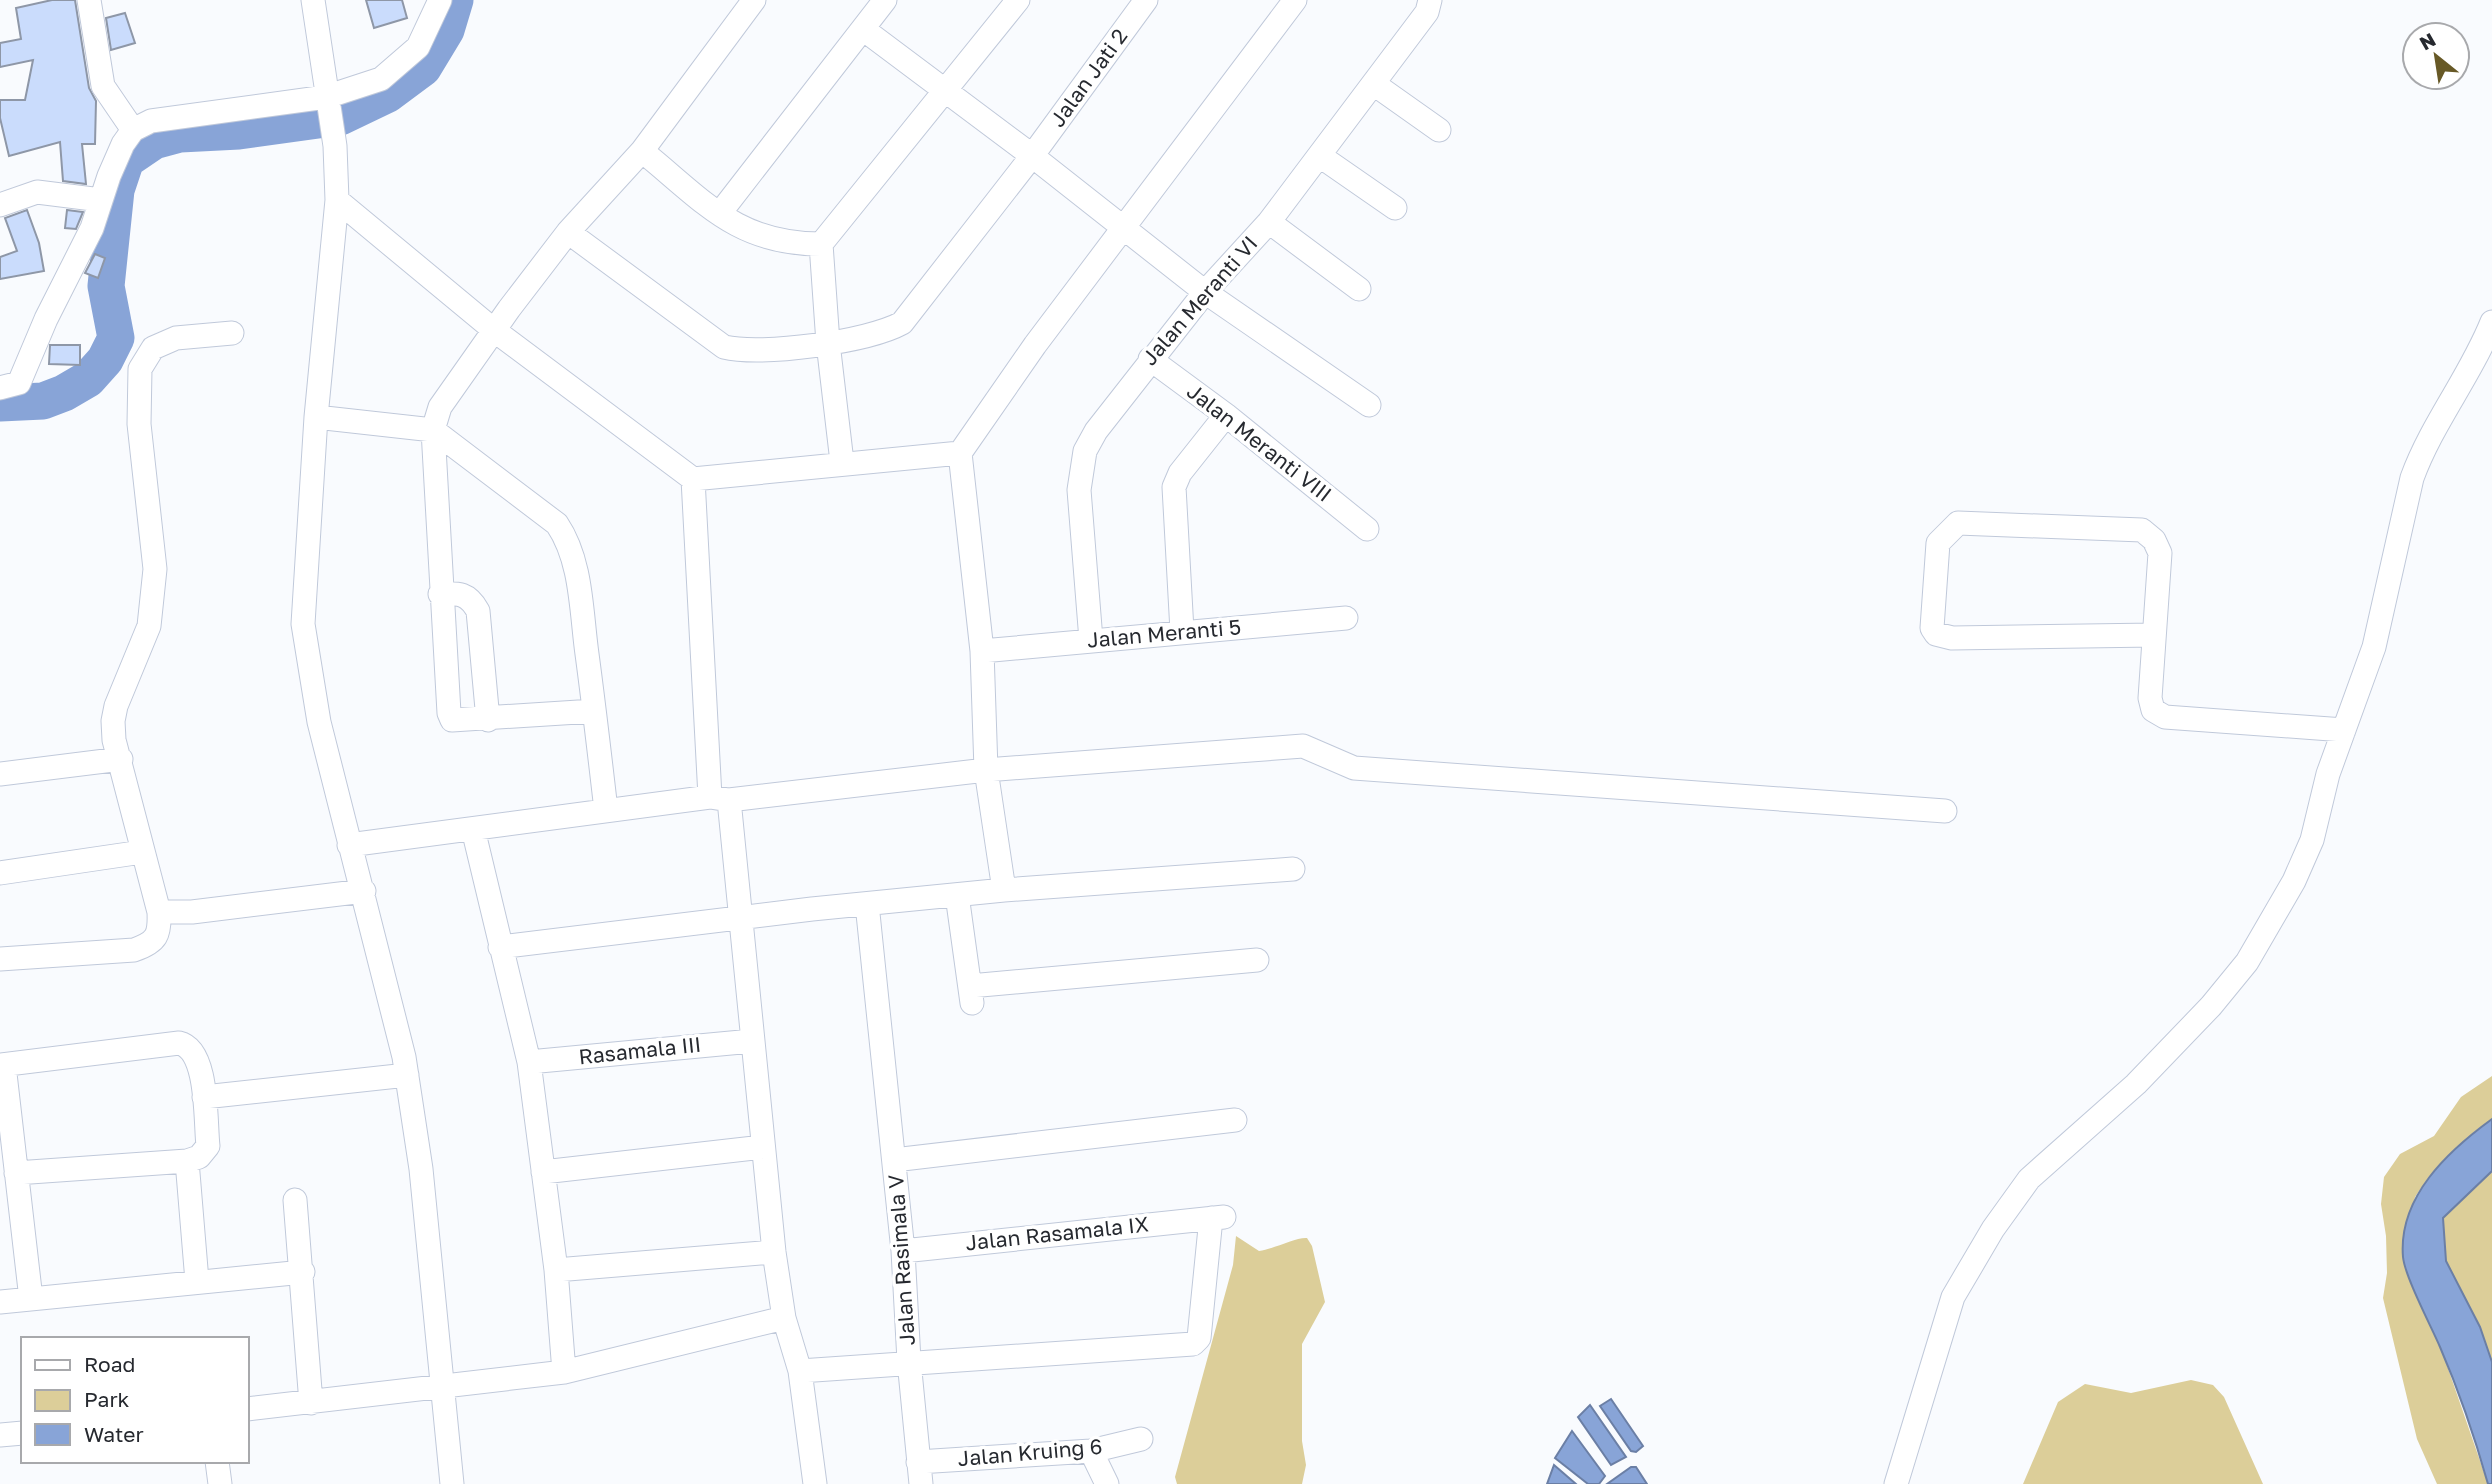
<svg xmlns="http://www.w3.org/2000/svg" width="2492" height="1484" viewBox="0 0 2492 1484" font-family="'Golos Text',sans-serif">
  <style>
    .green { fill: #dcce99 }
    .water { fill: #88a4d7; stroke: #6b7fa5; stroke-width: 2 }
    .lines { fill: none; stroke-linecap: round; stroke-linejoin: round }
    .river { stroke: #88a4d7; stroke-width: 37 }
    .building { fill: #cadcfc; stroke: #8e97a7; stroke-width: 2 }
    .minor-casing { stroke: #c0c9da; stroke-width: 25 }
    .minor { stroke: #fff; stroke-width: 23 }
    .labels { text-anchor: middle; stroke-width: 7; stroke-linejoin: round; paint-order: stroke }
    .street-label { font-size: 21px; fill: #26292f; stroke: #fff }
  </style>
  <rect width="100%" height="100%" fill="#f9fbfe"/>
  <path class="green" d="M2492,1076V1119L2474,1132L2428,1178L2415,1197L2403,1259L2442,1351L2488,1484H2437L2417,1439L2383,1298L2387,1273L2386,1236L2381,1204L2384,1177L2400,1154L2434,1136L2461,1097Z
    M2492,1171V1362L2480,1327L2446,1261L2443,1218Z
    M1236,1236L1259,1251C1274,1249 1296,1237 1307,1238L1312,1246L1325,1302L1302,1344V1441L1306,1465L1302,1484H1177L1175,1477L1233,1265Z
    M2191,1380L2213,1385L2224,1397L2263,1484H2023L2058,1402L2085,1384L2131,1393Z"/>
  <path class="water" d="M2492,1119V1171L2443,1218L2446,1261L2480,1327L2492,1362V1484H2488C2475,1438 2459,1391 2440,1347C2431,1326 2405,1277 2403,1257C2398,1197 2448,1151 2492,1119Z
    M1611,1399L1643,1446L1636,1452L1631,1451L1600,1406Z
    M1590,1405L1626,1457L1611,1465L1578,1417Z
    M1572,1431L1605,1476L1599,1484H1588L1555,1458Z
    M1554,1465L1576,1484H1547Z
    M1631,1467H1636L1647,1484H1607Z"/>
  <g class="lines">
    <path class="river" d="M0,403L43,401L64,393L88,379L105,360L116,338L106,286L116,190L126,160L154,141L180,134L239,131L340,117L388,94L423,68L446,30L455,0"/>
  </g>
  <path class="building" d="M52,0H75L89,88L96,101L95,144H82L86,184L63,181L60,142L9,156L0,118V100H25L33,60L0,67V43L21,39L16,8Z
    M366,0H402L407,18L374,28Z
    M125,13L135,43L111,50L106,18Z
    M27,210L39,243L44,271L0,279V257L17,251L5,218Z
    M67,210L83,212L76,229L65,228Z
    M95,254L105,258L98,278L85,273Z
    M50,345H80V365L49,364Z"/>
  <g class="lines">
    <defs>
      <path id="minor" d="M89,0L103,86L133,130
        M313,0L335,146L337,200L316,417L303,624L319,722L404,1057L421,1169L452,1484
        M863,29L1026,151L1205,292L1369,405
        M1374,84L1439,130
        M642,151C704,201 736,244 821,244
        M1320,156L1395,208
        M337,200L495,331L693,479L960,453
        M0,205L37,192L101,200
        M720,213L885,0
        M1269,222L1359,289
        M568,232L724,347C762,356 867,342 902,323L1032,156L1146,0
        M1150,359L1226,415L1367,529
        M0,388L19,383L46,319L92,228L109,176L123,144L133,130L151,121L326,97L381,79L418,47L440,0
        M316,417L433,430L440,407L509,309L568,232L642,151L754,0
        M842,462L828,343L821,244L1018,0
        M693,479L710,797
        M440,594C459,593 468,593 478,611L488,720
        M1182,631L1174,487L1180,473L1226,415
        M2154,635L1952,638L1936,634L1932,628L1938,543L1958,523L2142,530L2154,540L2160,553L2150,698L2153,710L2165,717L2344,730
        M1091,640L1079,490L1085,451L1096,431L1205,292L1269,222L1427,12L1430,0
        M982,651L1346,618
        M594,711L452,720L449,713L433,430L557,524C582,561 581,611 587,654C594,706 600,758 606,810
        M0,774L121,759
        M729,800L774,1252L784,1318L800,1371L1193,1344L1199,1338L1211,1218
        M473,829L529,1062L556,1270L564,1372
        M349,845L710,797L729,800L986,770L982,651L960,453L1035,345L1295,0
        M0,873L142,852
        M1004,890L986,770L1303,746L1354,768L1945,811
        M957,895L972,1003
        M867,904L903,1251L909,1361L921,1484
        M159,912L114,740L113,721L116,706L149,626L155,569L139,424L140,369L153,348L176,338L232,333
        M500,947L812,909L1004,890L1293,869
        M0,959L134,950C157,942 160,935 159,912H192L364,891
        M970,986L1257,960
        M529,1062L752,1041
        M0,1065L179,1043C209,1050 205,1121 208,1146L199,1157L187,1161L16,1173
        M4,1065L31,1299
        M204,1097L407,1075
        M894,1160L1235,1120
        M187,1161L197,1281
        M543,1172L763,1147
        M295,1200L311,1403
        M903,1251L1224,1217
        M556,1270L774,1252
        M0,1302L303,1272
        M800,1371L815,1484
        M247,1409L564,1372L784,1318
        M0,1435L23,1433
        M1091,1451L1107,1484
        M217,1461L220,1484
        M918,1462L1091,1451L1141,1439
        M1896,1484L1953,1297L1993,1229L2029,1179L2136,1084L2211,1006L2247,962L2294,881L2312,840L2328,774L2374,647L2412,478C2432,423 2470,377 2492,322"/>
    </defs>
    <use href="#minor" class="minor-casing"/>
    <use href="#minor" class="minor"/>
  </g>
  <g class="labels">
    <g class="street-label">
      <text transform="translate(1089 78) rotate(-54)" y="7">Jalan Jati 2</text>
      <text transform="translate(1200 301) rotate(-49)" y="7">Jalan Meranti VI</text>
      <text transform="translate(1259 443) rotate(38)" y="7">Jalan Meranti VIII</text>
      <text transform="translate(1164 634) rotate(-5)" y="7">Jalan Meranti 5</text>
      <text transform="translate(640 1051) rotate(-6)" y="7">Rasamala III</text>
      <text transform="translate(1057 1234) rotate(-6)" y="7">Jalan Rasamala IX</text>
      <text transform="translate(902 1260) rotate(-94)" y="7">Jalan Rasimala V</text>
      <text transform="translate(1030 1453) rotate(-5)" y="7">Jalan Kruing 6</text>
    </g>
  </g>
  <rect x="21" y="1337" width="228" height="126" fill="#ffffff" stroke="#a8a9ac" stroke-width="2"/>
  <rect x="35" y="1360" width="35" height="10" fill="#ffffff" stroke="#a8a9ac" stroke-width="2"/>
  <text x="84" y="1372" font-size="21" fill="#26292f">Road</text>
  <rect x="35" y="1390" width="35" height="21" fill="#dcce99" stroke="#a8a9ac" stroke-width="2"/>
  <text x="84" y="1407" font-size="21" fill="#26292f">Park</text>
  <rect x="35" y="1424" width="35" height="21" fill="#88a4d7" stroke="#a8a9ac" stroke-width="2"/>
  <text x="84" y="1442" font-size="21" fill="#26292f">Water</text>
  <g transform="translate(2436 56) rotate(330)"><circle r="33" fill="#ffffff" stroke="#a8a9ac" stroke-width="2"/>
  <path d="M0-5L12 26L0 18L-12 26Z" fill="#675926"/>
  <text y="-10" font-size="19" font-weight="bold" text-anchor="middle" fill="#26292f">N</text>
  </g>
</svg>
